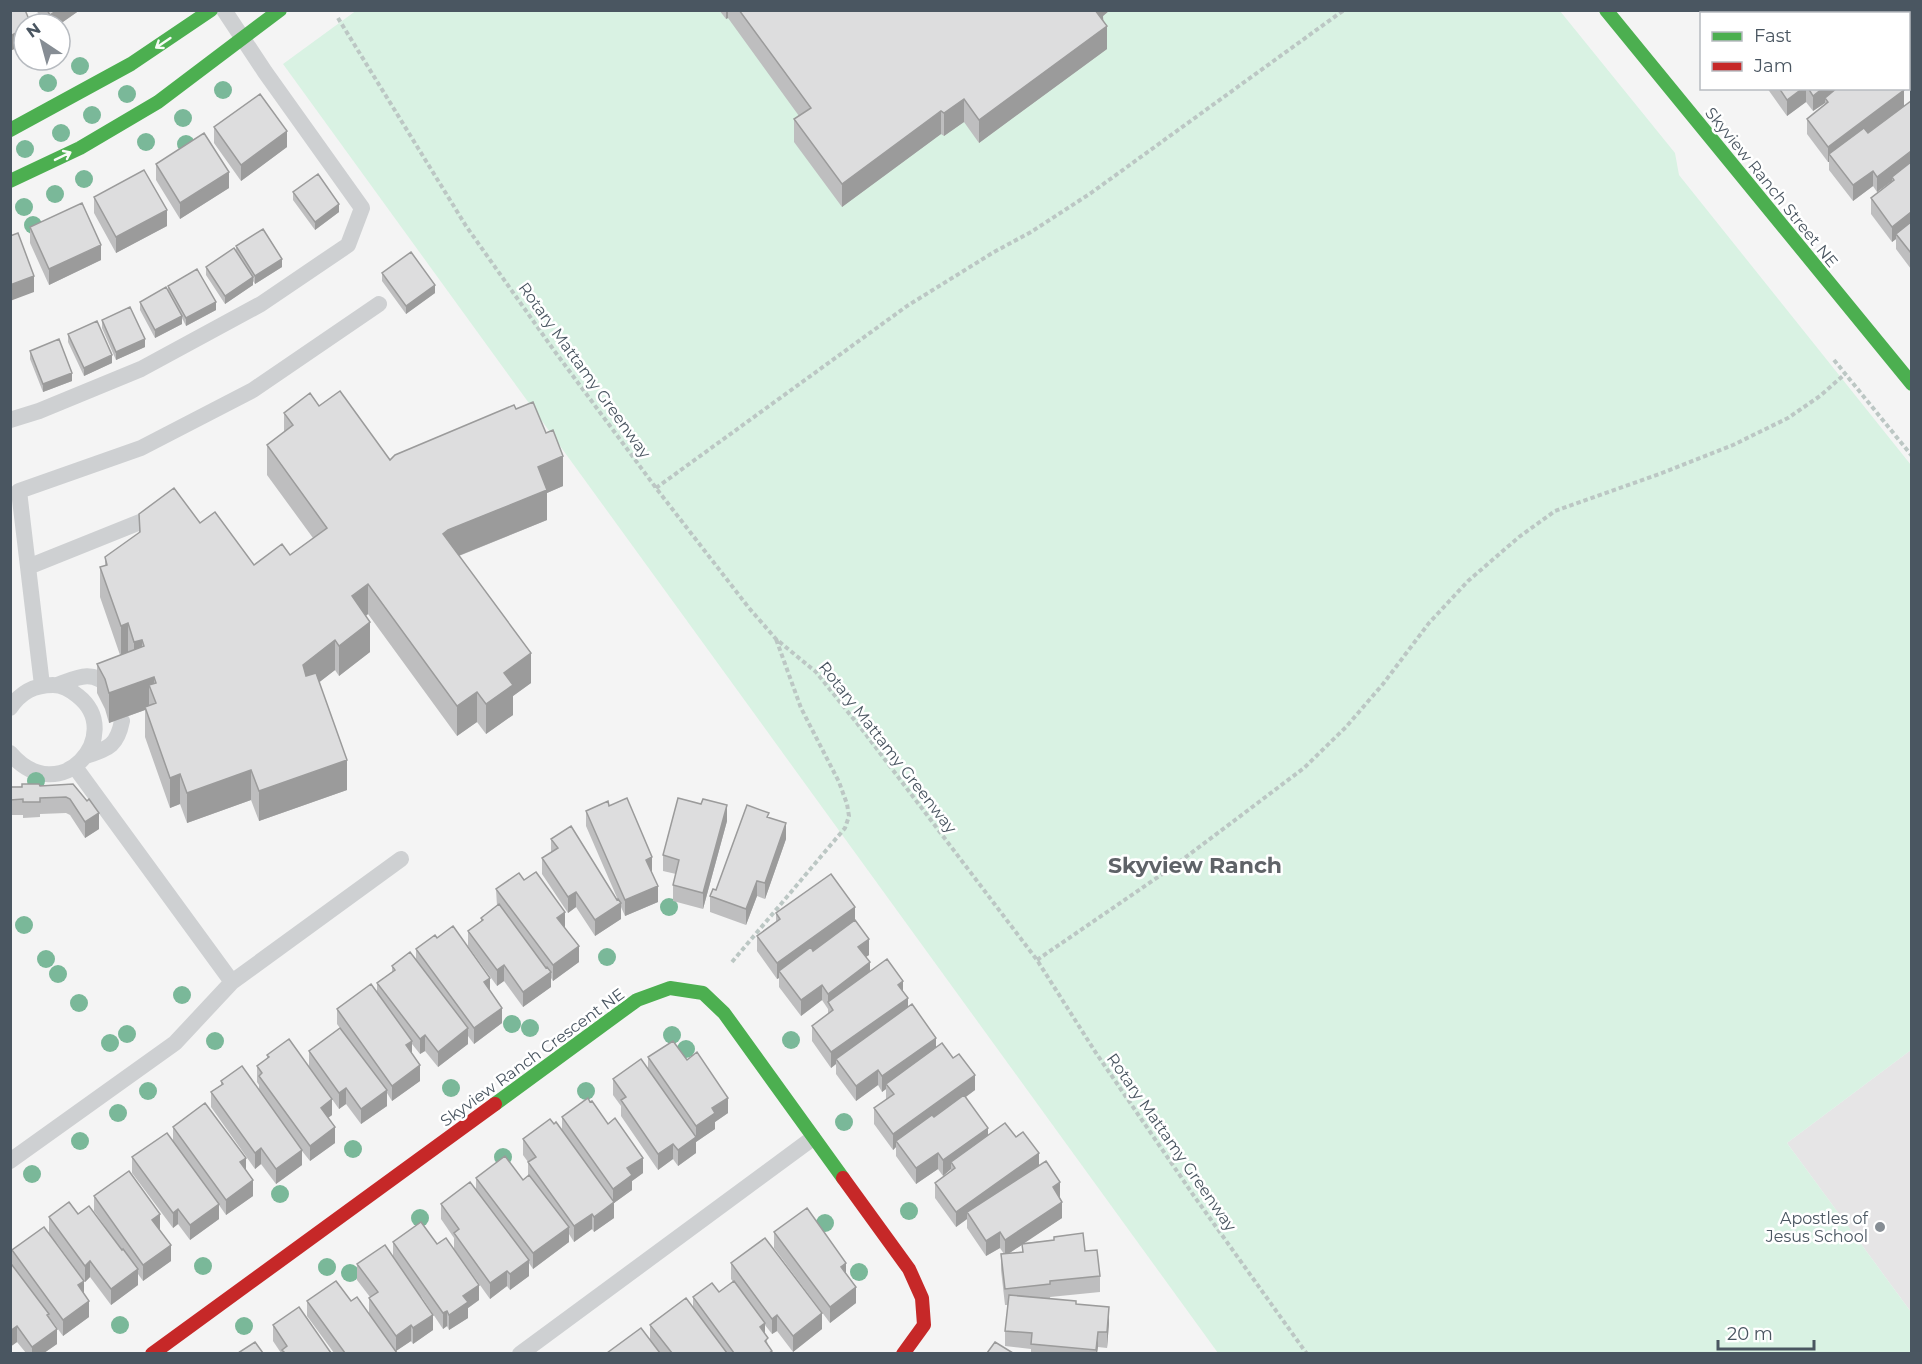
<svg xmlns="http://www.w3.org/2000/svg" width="1922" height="1364" viewBox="0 0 1922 1364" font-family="Montserrat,sans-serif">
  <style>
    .education { fill: #e6e5e6 }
    .green { fill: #d9f2e3 }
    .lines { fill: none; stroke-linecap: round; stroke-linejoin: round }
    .path { stroke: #bcc7c4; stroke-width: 4; stroke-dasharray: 4.5 3; stroke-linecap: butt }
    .lane { stroke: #ced0d2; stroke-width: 16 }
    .fast { stroke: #4caf50; stroke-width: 14 }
    .jam { stroke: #c62828; stroke-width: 14 }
    .tree { fill: #7ab899 }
    .wall { fill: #bebebf; fill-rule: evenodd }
    .shaded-wall { fill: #9b9b9b }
    .building { fill: #ddddde; stroke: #9b9b9b; stroke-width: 1.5 }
    .oneway { stroke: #f6fbf6 }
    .poi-dot { fill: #868d94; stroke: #fff; stroke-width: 2 }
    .labels { text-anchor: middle; stroke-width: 5; stroke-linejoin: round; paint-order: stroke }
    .street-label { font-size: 16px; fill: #4a5661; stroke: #fff }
    .poi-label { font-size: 16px; fill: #4a5661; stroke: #fff; text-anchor: end }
    .district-label { font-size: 22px; font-weight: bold; fill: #5f6368; stroke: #fff }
  </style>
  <rect width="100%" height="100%" fill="#f4f4f4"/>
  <path class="education" d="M1911,1050V1312L1787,1143Z"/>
  <path class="green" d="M357,10L1560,11L1675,153L1679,175L1911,465V1050L1787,1143L1911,1312V1353H1218L283,64Z"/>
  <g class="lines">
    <path class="path" d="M338,18L466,226L553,349L656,488L749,608L776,639L816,672L864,732L1037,960L1096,1053L1194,1196L1307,1354
      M1834,360L1912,456
      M656,488L907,306L994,252L1031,232L1091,193L1344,10
      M1037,960L1174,866L1304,768L1346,727L1383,684L1429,623L1468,581L1519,537L1555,511L1662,473L1733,445L1788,418L1820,396L1845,374
      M732,962L845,828L849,816L847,804L839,782L801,708L776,639"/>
    <path class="lane" d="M10,420L39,411L141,369L261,304L348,245L362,208L265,72L224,10
      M28,567L155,516
      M42,685L19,491L141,448L253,390L379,304
      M57,685C78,677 92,669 110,687
      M10,708C21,692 34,685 53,685C62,685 71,690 78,696C126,734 60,812 10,753
      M86,756C109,748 117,746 122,721
      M75,767L232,982L401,859
      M10,1161L175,1043L232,982
      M520,1354L813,1138"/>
    <path class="fast" d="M1606,10L1912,384
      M10,130L131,64L211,10
      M10,181L80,148L158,102L280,10
      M495,1104L637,1000L670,988L703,993L724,1013L843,1178"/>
    <path class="jam" d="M843,1178L909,1269L922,1298L924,1325L903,1354
      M152,1354L495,1104"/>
  </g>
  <g class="tree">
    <circle cx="80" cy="66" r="9"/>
    <circle cx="48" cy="83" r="9"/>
    <circle cx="223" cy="90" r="9"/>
    <circle cx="127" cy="94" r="9"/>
    <circle cx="92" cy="115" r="9"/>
    <circle cx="183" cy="118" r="9"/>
    <circle cx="61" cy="133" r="9"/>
    <circle cx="146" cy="142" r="9"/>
    <circle cx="186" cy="144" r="9"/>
    <circle cx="25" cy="149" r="9"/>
    <circle cx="84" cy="179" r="9"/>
    <circle cx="55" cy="194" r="9"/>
    <circle cx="24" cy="207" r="9"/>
    <circle cx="33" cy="225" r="9"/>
    <circle cx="36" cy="781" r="9"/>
    <circle cx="669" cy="907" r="9"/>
    <circle cx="24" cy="925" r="9"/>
    <circle cx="607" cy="957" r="9"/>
    <circle cx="46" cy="959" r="9"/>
    <circle cx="58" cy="974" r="9"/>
    <circle cx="182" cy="995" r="9"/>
    <circle cx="79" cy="1003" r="9"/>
    <circle cx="512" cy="1024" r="9"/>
    <circle cx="530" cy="1028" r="9"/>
    <circle cx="127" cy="1034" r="9"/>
    <circle cx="672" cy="1035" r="9"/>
    <circle cx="791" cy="1040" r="9"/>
    <circle cx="215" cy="1041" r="9"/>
    <circle cx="110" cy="1043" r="9"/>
    <circle cx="686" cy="1049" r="9"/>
    <circle cx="451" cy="1088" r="9"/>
    <circle cx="148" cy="1091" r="9"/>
    <circle cx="586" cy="1091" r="9"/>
    <circle cx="118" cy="1113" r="9"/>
    <circle cx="844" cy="1122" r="9"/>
    <circle cx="80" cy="1141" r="9"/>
    <circle cx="353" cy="1149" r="9"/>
    <circle cx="503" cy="1157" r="9"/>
    <circle cx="32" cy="1174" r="9"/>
    <circle cx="280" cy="1194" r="9"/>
    <circle cx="909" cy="1211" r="9"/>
    <circle cx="420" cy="1218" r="9"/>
    <circle cx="825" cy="1223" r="9"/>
    <circle cx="203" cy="1266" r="9"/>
    <circle cx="327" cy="1267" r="9"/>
    <circle cx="859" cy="1272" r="9"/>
    <circle cx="350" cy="1273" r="9"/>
    <circle cx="120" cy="1325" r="9"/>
    <circle cx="244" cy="1326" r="9"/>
  </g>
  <path class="wall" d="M36,10H80L60,24H45Z
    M719,10H1110L1103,16L1107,49L979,143L964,122L944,136L941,134L842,207L794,142V119L799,116L728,18L726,19Z
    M1711,10H1840V14H1713Z
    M1767,88H1903L1904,106L1867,133L1911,101V269L1896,249V239L1892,242L1871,214V198L1892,181L1877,192L1873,186L1853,201L1829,170V162H1828L1807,134V119L1825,105V103L1813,111L1806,102L1787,116Z
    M214,127L287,147L241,181L214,143Z
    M156,164L229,188L180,219L156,180Z
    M293,192L339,212L315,230L293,200Z
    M94,197L167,226L116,253L94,213Z
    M30,227L101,260L49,285L30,243Z
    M236,246L282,267L255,284L253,281V285L225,304L206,275V267L236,251Z
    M382,273L435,293L406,314L382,281Z
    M168,286L216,310L186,326L182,318V324L155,338L140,310V302L168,291Z
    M102,320L145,347L116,360L102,328Z
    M68,334L112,363L84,376L68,342Z
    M30,351L72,381L43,392L30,359Z
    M319,406L390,460L516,409L563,486L547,493V520L459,556L531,683L513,696V715L486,734L477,722L457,736L368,614L366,616L370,652L339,676L335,670L319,682L347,790L259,821L251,800L187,823L180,804L170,808L145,737V710L109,723L105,709L97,693V664L120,655L100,597V567L105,566V557L139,533V514L200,523L254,565L290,555L313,538L267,475V445L284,432V413Z
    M40,786L87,801L99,829L85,838L70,815L66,813L40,814V817L23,818V815H10V787Z
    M701,804L727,821L703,909L673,901V885L676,874L663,871V855Z
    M609,806L652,873L658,902L625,916L621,907V919L595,936L576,907L568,913L542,874V858L551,852V839L618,900L586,826V811Z
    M769,817L786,839L765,899L757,896L746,925L710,912V896L716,890Z
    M496,889L565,927V928L579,962L553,981L551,978V987L523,1007L504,981L497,986L468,946V931L481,921V918L497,906Z
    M776,913L855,921L869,955L866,957L870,972L903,991L908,1007L936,1047L975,1090L966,1097L988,1136L1039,1166L1060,1198L1062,1218L1023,1243L1054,1240V1237L1085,1251L1100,1276V1292L1050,1297V1299L1076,1304L1109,1323L1107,1348L1098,1347L1097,1353H1031V1349L1005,1346V1331L1008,1305H1005L1001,1270V1254H1004L1000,1248L986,1256L967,1228V1219L956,1227L935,1198V1183L951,1171V1169L943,1176L938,1169L916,1184L896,1156V1147L893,1150L874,1124V1108L886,1100V1089L882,1092L878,1085L856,1101L836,1074V1064L831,1068L812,1041V1026L828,1014V1009L822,1000L801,1016L779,987V978L777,979L757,951V936L776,922ZM1022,1245V1252L1008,1254Z
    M437,938L490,991L502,1023L474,1044L468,1036V1044L438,1067L425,1051L420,1054L412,1044V1054L420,1081L392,1101L387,1093V1106L361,1124L346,1104L339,1109L322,1085L332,1115L328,1118L335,1143L310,1161L302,1151V1165L276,1184L261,1164L255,1169L211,1107V1092L221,1085V1081L259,1089V1085L257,1082V1066L267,1059V1055L309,1067V1051L340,1028L337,1024V1009L377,993V983L392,972V966L416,960V949Z
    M648,1057L728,1113L715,1122V1129L696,1142V1153L678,1166L673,1159L658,1170L621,1116V1106L613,1095V1079L648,1070Z
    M562,1117L643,1173L632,1181V1190L614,1203V1218L594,1232L592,1229L574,1242L569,1234V1242L533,1269L529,1263V1276L510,1290L507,1286L490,1299L454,1249V1238L441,1219V1204L476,1190V1178L523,1180L528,1176V1162L523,1155V1139L554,1124L562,1130Z
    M173,1127L246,1170L253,1196L226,1215L219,1205V1219L190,1240L178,1224L173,1228L132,1173V1157L173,1141Z
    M94,1196L160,1230L171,1261L143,1281L138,1274V1285L111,1305L90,1277L85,1282L56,1242L84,1293L89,1317L63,1336L49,1317L57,1344L44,1353H26L17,1342L10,1347V1266L12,1265V1250L49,1232V1217L78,1214L114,1239L94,1211Z
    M774,1232L846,1275L856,1303L830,1323L774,1248Z
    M393,1242L479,1300L468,1308V1318L449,1330L447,1326L443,1329L421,1296L433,1330L413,1344L411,1341L396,1351L369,1314V1298L370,1297L357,1280V1264L393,1257Z
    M731,1263L822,1329L793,1352L777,1331L772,1334L765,1325V1334L768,1345L772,1353H660L650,1341V1325L693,1308V1297L719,1292L733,1282L731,1279Z
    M307,1301H351L397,1353H334L307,1316Z
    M273,1325L331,1353H281L273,1341Z"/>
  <path class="shaded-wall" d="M57,10H80L60,24H50V15Z
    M726,10H728V18L726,19Z
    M1092,10H1110L1103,16V22Z
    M1755,10H1775L1772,14H1750Z
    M1107,26V49L979,143V120Z
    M24,29V45L10,51V36Z
    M1803,88H1806V102L1787,116V100Z
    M1823,88H1845L1825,98V103L1813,111V96Z
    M1904,90V106L1833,159L1829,154V162H1828V147Z
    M964,99V122L944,136V113Z
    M941,111V134L842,207V184Z
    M287,131V147L241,181V165Z
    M1911,151V167L1892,177V181L1877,192V177Z
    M1873,171V186L1853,201V185Z
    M229,172V188L180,219V203Z
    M339,204V212L315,230V222Z
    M167,210V226L116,253V237Z
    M1911,212V228L1896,234V239L1892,242V227Z
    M101,245V260L49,285V269Z
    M282,259V267L255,284V276Z
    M34,276V292L10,301V285Z
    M253,277V285L225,304V296Z
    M435,285V293L406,314V306Z
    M216,302V310L186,326V318Z
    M182,316V324L155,338V330Z
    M145,339V347L116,360V352Z
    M112,355V363L84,376V368Z
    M72,373V381L43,392V384Z
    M563,456V486L547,493V520L448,560L443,534L538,467Z
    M368,584V614L352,626V596Z
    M370,622V652L339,676V646Z
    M128,623V653L121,656V626Z
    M142,640V670L134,672V642Z
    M335,640V670L303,695V665Z
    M531,653V683L513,696V715L486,734V704L504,673Z
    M154,677V698L149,685V708L145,707V710L109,723V693Z
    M477,692V722L457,736V706Z
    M347,760V790L259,821V791Z
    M251,770V800L187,823V793Z
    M180,774V804L170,808V778Z
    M727,805V821L703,909V893Z
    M99,813V829L85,838V822Z
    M786,823V839L765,899V883Z
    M652,857V873L646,875V860Z
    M757,881V896L746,925V909Z
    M658,886V902L625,916V900Z
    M576,892V907L568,913V897Z
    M621,903V919L595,936V920Z
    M855,907V922L782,975L779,971V978L777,979V963Z
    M565,912V927L557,934V918Z
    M869,939V955L858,962V947Z
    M579,946V962L553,981V965Z
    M870,962V978L828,1003V994Z
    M504,965V981L497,986V970Z
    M551,972V987L523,1007V992Z
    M490,978V994L484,982Z
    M903,981V997L898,985Z
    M822,985V1000L801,1016V1000Z
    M908,998V1013L836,1059V1064L831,1068V1052Z
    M502,1008V1023L474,1044V1028Z
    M468,1028V1044L438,1067V1052Z
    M425,1035V1051L420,1054V1039Z
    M936,1038V1053L886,1084V1089L882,1092V1076Z
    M412,1041V1056L406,1045Z
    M420,1065V1081L392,1101V1086Z
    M878,1070V1085L856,1101V1086Z
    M975,1075V1090L899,1145L896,1141V1147L893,1150V1134Z
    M346,1088V1104L339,1109V1093Z
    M387,1090V1106L361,1124V1109Z
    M728,1098V1113L715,1122V1129L696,1142V1153L678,1166V1150L696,1137V1126L712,1108Z
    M332,1099V1115L321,1123V1108Z
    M335,1127V1143L310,1161V1146Z
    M988,1128V1144L951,1162V1169L943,1176V1160Z
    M673,1144V1159L658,1170V1154Z
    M261,1148V1164L255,1169V1153Z
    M302,1150V1165L276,1184V1169Z
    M938,1153V1169L916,1184V1168Z
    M1039,1153V1169L967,1212V1219L956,1227V1212Z
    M246,1158V1173L240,1162Z
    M643,1158V1173L632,1181V1190L614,1203V1218L594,1232V1217L613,1203V1189L627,1168Z
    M253,1180V1196L226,1215V1200Z
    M1060,1182V1198L1053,1203V1187Z
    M1062,1202V1218L1005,1256V1240Z
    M219,1204V1219L190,1240V1225Z
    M178,1209V1224L173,1228V1213Z
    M160,1214V1230L152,1235V1220Z
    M592,1214V1229L574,1242V1226Z
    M569,1227V1242L533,1269V1253Z
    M1000,1232V1248L986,1256V1241Z
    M171,1245V1261L143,1281V1265Z
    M529,1260V1276L510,1290V1274Z
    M90,1261V1277L85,1282V1266Z
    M846,1263V1279L841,1267Z
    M138,1269V1285L111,1305V1289Z
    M507,1271V1286L490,1299V1283Z
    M84,1281V1296L78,1285Z
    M479,1285V1300L468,1308V1318L449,1330V1315L463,1296Z
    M856,1287V1303L830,1323V1307Z
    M89,1301V1317L63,1336V1320Z
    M1109,1307V1323L1107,1348V1332Z
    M447,1311V1326L443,1329V1313Z
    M822,1313V1329L793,1352V1336Z
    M433,1315V1330L413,1344V1328Z
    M777,1315V1331L772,1334V1319Z
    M765,1323V1339L760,1327Z
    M411,1325V1341L396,1351V1336Z
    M17,1326V1342L10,1347V1331Z
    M57,1329V1344L44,1353H32V1347Z
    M1098,1332V1347L1097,1353H1096Z"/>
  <path class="building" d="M10,10H25L31,24H24V29L10,36Z
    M47,10H57L50,15Z
    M739,10H1095L1107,26L979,120L964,99L944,113L941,111L842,184L794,119L811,108Z
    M1722,10H1755L1750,14H1724Z
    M1766,10H1838L1834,14H1762Z
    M1779,88H1803L1787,100Z
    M1808,88H1823L1813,96Z
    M1837,88H1903L1904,90L1828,147L1807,119L1828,102L1825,98Z
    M260,94L287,131L241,165L214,127Z
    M1911,101V151L1877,177L1873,171L1853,185L1829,154L1864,128L1868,133Z
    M204,133L229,172L180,203L156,164Z
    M1911,162V212L1892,227L1871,198L1894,180L1892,177Z
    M144,170L167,210L116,237L94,197Z
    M318,174L339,204L315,222L293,192Z
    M82,203L101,245L49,269L30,227Z
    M1911,222V253L1896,234Z
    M263,229L282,259L255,276L236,246Z
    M18,233L34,276L10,285V236Z
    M234,248L253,277L225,296L206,267Z
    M411,252L435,285L406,306L382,273Z
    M197,269L216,302L186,318L168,286Z
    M166,287L182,316L155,330L140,302Z
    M130,307L145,339L116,352L102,320Z
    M97,321L112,355L84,368L68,334Z
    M59,339L72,373L43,384L30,351Z
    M340,391L390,460L395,455L514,405L516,409L533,402L546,433L553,430L563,456L538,467L547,490L448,530L443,534L531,653L504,673L513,685L486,704L477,692L457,706L368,584L352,596L370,622L339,646L335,640L303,665L306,676L316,673L347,760L259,791L251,770L187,793L180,774L170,778L145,707L156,703L149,685L156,683L154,677L109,693L105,679L97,664L144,646L142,640L134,642L128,623L121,626L100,567L107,565L105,557L140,532L139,514L174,488L200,523L215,512L254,565L282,544L290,555L327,528L267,445L293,425L284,413L310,393L319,406Z
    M22,784H39L40,786L73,784L87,801L89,799L99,813L85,822L70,799L66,797L40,798V802H23V799L10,800V787H22Z
    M627,798L652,857L646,860L658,886L625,900L586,811L608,801L609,806Z
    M678,798L701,804L703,799L727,805L703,893L673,885L679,860L663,855Z
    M747,805L769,813L767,817L786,823L765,883L757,881L746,909L710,896L713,889L716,890Z
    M571,826L617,900L618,899L621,903L595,920L576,892L568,897L542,858L558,848L551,839Z
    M536,872L565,912L557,918L579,946L553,965L496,889L519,873L524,880Z
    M831,874L855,907L777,963L757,936L780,919L776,913Z
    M499,904L546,968L547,967L551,972L523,992L504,965L497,970L468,931L483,920L481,918Z
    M855,920L869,939L858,947L870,962L828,994L822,985L801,1000L779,971L811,947L813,951Z
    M453,926L490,978L484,982L502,1008L474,1028L416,949L435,935L437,938Z
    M410,952L468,1028L438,1052L425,1035L420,1039L377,983L395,970L392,966Z
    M887,959L903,981L898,985L908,998L831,1052L812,1026L833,1010L828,1002Z
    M371,984L412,1041L406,1045L420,1065L392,1086L337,1009Z
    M912,1004L936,1038L882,1076L878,1070L856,1086L836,1059Z
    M340,1028L387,1090L361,1109L346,1088L339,1093L309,1051Z
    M289,1039L332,1099L321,1108L335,1127L310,1146L259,1076L262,1073L257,1066L269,1057L267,1055Z
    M673,1041L687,1060L697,1052L728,1098L712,1108L715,1113L696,1126L648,1057Z
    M942,1043L953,1058L959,1054L975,1075L893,1134L874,1108L894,1094L886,1084Z
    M641,1059L696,1137L678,1150L673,1144L658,1154L621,1100L626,1097L613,1079Z
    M242,1066L302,1150L276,1169L261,1148L255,1153L211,1092L223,1084L221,1081Z
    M964,1095L988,1128L943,1160L938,1153L916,1168L896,1141L932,1115L934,1117Z
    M588,1098L590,1102L592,1101L608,1124L615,1118L643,1158L627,1168L632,1175L613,1189L562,1117Z
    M205,1103L246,1158L240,1162L253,1180L226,1200L173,1127Z
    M550,1119L554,1124L556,1122L614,1202L594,1217L592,1214L574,1226L528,1162L536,1157L523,1139Z
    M1005,1123L1016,1137L1023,1132L1039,1153L956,1212L935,1183L955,1168L951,1162Z
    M167,1133L219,1204L190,1225L178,1209L173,1213L132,1157Z
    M505,1156L523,1180L529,1175L569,1227L533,1253L476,1178Z
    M1046,1161L1060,1182L1053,1187L1062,1202L1005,1240L1000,1232L986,1241L967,1212Z
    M129,1171L160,1214L152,1220L171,1245L143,1265L94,1196Z
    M470,1182L529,1260L510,1274L507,1271L490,1283L454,1233L459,1229L441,1204Z
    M69,1202L78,1214L89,1206L122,1250L123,1249L138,1269L111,1289L90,1261L85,1266L49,1217Z
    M807,1208L846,1263L841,1267L856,1287L830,1307L774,1232Z
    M421,1222L437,1244L446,1238L479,1285L463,1296L468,1302L449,1315L447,1311L443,1313L393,1242Z
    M44,1227L84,1281L78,1285L89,1301L63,1320L12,1250Z
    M1083,1233L1085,1251L1097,1250L1100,1276L1050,1281V1284L1005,1289L1001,1254L1023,1252L1022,1244L1054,1240V1237Z
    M765,1238L822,1313L793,1336L777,1315L772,1319L731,1263Z
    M385,1245L433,1315L413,1328L411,1325L396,1336L369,1298L378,1292L357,1264Z
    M12,1265L49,1314L47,1315L57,1329L32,1347L17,1326L10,1331V1266Z
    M336,1281L351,1301L357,1297L397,1353H345L307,1301Z
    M734,1281L765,1323L760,1327L768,1338L765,1341L772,1351L769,1353H734L693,1297L712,1283L719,1292Z
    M1009,1295L1076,1301V1304L1109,1307L1107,1332H1098L1096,1350L1031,1344L1032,1333L1005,1331Z
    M686,1298L727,1353H672L650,1325Z
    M299,1307L331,1353H285L282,1350L287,1346L273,1325Z
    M641,1328L660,1353H607Z
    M255,1342L263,1353H238Z
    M995,1342L1013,1353H987Z"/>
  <defs><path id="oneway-shaft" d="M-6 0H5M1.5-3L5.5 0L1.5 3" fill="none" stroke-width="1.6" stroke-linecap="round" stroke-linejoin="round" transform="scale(1.5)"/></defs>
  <g class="oneway">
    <use href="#oneway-shaft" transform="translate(163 43) rotate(146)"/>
    <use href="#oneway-shaft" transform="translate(63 156) rotate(-26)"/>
  </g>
  <circle class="poi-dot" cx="1880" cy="1227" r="6"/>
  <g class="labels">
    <g class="street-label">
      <text transform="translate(1772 187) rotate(51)" y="6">Skyview Ranch Street NE</text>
      <text transform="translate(585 370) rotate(54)" y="6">Rotary Mattamy Greenway</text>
      <text transform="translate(888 747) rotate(52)" y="6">Rotary Mattamy Greenway</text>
      <text transform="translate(532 1057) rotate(-36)" y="6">Skyview Ranch Crescent NE</text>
      <text transform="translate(1172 1142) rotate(55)" y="6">Rotary Mattamy Greenway</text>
    </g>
    <g class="poi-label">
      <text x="1868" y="1224">Apostles of<tspan x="1868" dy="18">Jesus School</tspan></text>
    </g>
    <g class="district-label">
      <text x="1195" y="873">Skyview Ranch</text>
    </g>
  </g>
  <rect width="1922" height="1364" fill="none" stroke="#4a5661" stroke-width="24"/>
  <rect x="1700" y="12" width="210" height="78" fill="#ffffff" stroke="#b7bbc0" stroke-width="1.5"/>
  <rect x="1712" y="32" width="30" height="9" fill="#4caf50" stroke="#b7bbc0" stroke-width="1.5"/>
  <text x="1754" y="42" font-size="18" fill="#4a5661">Fast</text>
  <rect x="1712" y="62" width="30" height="9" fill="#c62828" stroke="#b7bbc0" stroke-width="1.5"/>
  <text x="1754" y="72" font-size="18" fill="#4a5661">Jam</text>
  <g transform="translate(42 42) rotate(324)"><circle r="28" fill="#ffffff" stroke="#b7bbc0" stroke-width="1.5"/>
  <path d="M0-4.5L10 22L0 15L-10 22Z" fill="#868d94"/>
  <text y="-9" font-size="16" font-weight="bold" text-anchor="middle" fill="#4a5661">N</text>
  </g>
  <path d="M1718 1340v9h96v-9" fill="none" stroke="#4a5661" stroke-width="3"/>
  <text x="1727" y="1340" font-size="18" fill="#4a5661" stroke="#ffffff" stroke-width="4.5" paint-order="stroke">20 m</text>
</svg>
